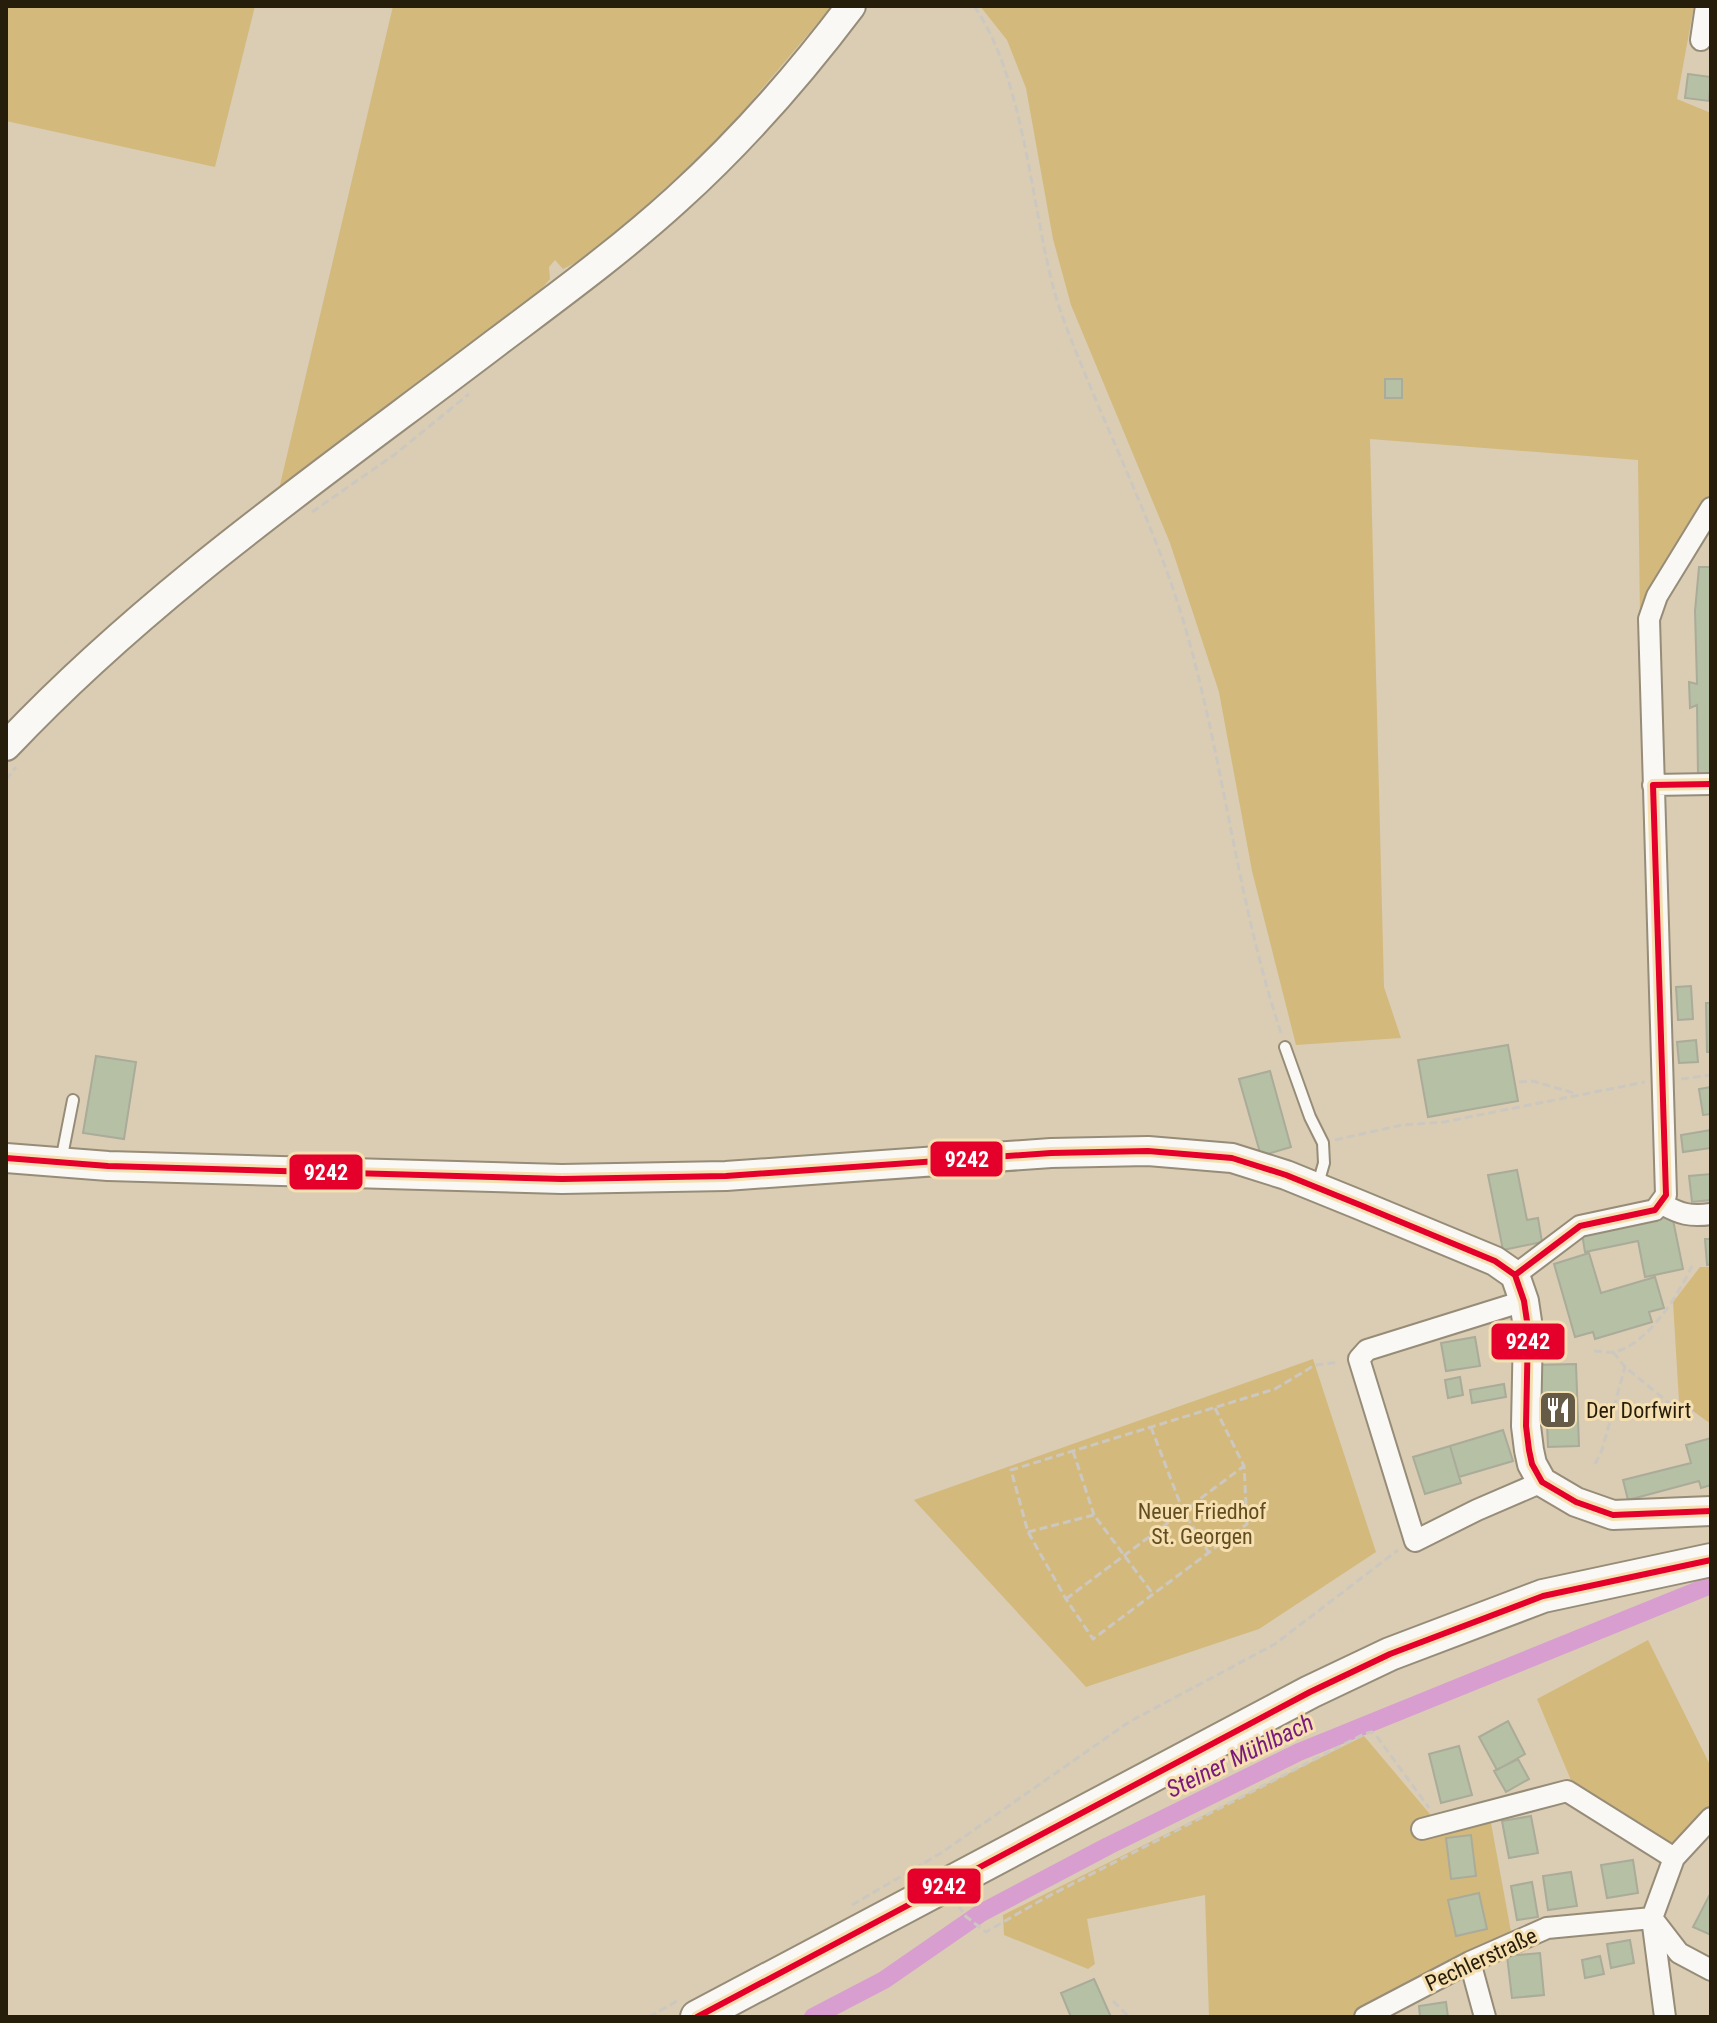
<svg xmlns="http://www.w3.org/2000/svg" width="1717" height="2023" viewBox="0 0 1717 2023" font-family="'Roboto Condensed',sans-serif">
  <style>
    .green { fill: #d4b97d }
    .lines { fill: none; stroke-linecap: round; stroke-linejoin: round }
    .canal { stroke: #d99ed0; stroke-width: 18 }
    .building { fill: #b5c0a5; stroke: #aaab99; stroke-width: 2 }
    .lane-casing { stroke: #968c78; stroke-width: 14 }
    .street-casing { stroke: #968c78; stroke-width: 24 }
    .secondary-casing { stroke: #968c78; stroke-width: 32 }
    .primary-casing { stroke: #968c78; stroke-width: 36 }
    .path { stroke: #ccc8c0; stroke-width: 3; stroke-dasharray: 8 4; stroke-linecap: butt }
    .lane { stroke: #f9f8f4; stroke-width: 10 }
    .street { stroke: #f9f8f4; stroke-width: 20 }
    .secondary { stroke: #f9f8f4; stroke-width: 28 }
    .primary { stroke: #f9f8f4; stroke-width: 32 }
    .bus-1-casing { stroke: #f6e0b1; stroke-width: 12 }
    .bus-1 { stroke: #e4002b; stroke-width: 6 }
    .labels { text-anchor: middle; stroke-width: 6; stroke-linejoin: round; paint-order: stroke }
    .poi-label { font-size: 22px; fill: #261e0b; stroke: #f6e0b1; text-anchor: start }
    .park-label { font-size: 22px; fill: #614d1f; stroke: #f6e0b1 }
    .street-label { font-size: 22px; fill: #261e0b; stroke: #f6e0b1 }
    .water-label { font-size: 24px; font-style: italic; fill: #78197e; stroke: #f6e0b1 }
    .line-badge { stroke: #f6e0b1; stroke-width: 3 }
    .badge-label { font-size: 22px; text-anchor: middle; font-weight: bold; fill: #fff }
  </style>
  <rect width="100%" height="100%" fill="#dacdb3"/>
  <path class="green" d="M6,6H255L215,167L6,121Z
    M393,6H832L733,123L688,167L593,254L563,269L555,260L549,267L550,279L539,292L279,489Z
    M980,6H1694L1677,99L1711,113V496L1640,618L1638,460L1370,439L1384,987L1401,1038L1296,1045L1252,871L1219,692L1170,543L1071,305L1053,239L1026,88L1007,40Z
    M1700,1267H1711V1424L1679,1401L1673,1302Z
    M1313,1359L1376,1552L1259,1629L1086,1687L914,1500Z
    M1648,1640L1711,1767V1805L1679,1842L1661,1845L1573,1785L1537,1699Z
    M1364,1736L1445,1832L1491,1823L1512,1937L1352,2017H1209L1205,1895L1087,1919L1095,1964L1088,1969L1004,1935L1003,1915Z"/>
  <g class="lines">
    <path class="canal" d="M813,2017L884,1980L981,1913L1108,1846L1299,1752L1711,1585"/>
  </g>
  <path class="building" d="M1688,74L1711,77L1709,101L1685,98Z
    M1385,379H1402V398H1385Z
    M1699,567H1711V775H1698L1697,705L1690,708L1689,682L1697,684L1695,611Z
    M1691,986L1693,1019L1678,1020L1676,987Z
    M1706,1003H1711V1052H1707Z
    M1696,1040L1698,1062L1679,1063L1677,1042Z
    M1508,1045L1518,1101L1428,1117L1418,1060Z
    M96,1056L136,1062L124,1139L83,1133Z
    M1270,1071L1291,1147L1261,1156L1239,1079Z
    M1711,1087V1114L1703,1115L1699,1089Z
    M1711,1130V1148L1683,1152L1681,1135Z
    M1517,1170L1527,1220L1538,1218L1542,1242L1503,1250L1488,1175Z
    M1711,1174V1200L1692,1202L1689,1176Z
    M1672,1215L1683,1269L1645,1277L1638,1241L1585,1252L1582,1234Z
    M1705,1239H1711V1264L1707,1265Z
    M1589,1253L1601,1293L1655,1277L1664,1308L1649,1312L1652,1322L1595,1339L1593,1332L1575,1337L1554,1264Z
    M1475,1337L1480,1366L1446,1371L1441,1343Z
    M1576,1364L1579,1446L1548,1447L1547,1424H1539L1533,1365Z
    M1460,1377L1463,1395L1448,1398L1445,1380Z
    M1504,1384L1506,1397L1472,1403L1470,1390Z
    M1503,1430L1513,1461L1459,1477L1450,1446Z
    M1711,1438V1485L1701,1488L1699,1481L1628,1500L1623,1480L1691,1463L1686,1445Z
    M1450,1446L1461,1483L1425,1494L1413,1457Z
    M1508,1721L1525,1754L1497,1770L1479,1737Z
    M1459,1746L1472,1795L1441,1803L1429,1754Z
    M1518,1759L1529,1779L1506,1792L1494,1771Z
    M1531,1816L1538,1853L1509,1858L1502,1821Z
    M1471,1835L1476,1876L1451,1879L1446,1838Z
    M1633,1860L1638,1893L1607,1898L1601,1865Z
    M1571,1872L1577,1906L1548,1910L1543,1876Z
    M1532,1882L1538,1917L1517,1920L1511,1886Z
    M1479,1893L1487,1929L1456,1936L1448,1900Z
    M1709,1896L1711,1897V1935L1693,1927Z
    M1630,1940L1634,1963L1611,1968L1607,1944Z
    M1540,1953L1544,1995L1512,1998L1507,1956Z
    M1600,1956L1604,1974L1585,1978L1582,1960Z
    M1094,1979L1111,2017H1071L1061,1993Z
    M1446,2002L1448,2017H1420L1419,2006Z"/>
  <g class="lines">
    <defs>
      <path id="lane" d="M1285,1047L1310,1117L1323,1143L1324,1163L1318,1184
        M61,1161L73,1100"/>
      <path id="street" d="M1701,40L1706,6
        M1653,785L1711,784
        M1662,1204C1680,1214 1690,1217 1711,1214
        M1515,1275L1580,1226L1655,1210L1666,1195L1649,619L1657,596L1711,508
        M1524,1301L1367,1350L1359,1359L1415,1541L1477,1510L1542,1482
        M1422,1829L1567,1791L1674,1858
        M1470,1962L1485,2017
        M1365,2017L1470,1962L1547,1928L1652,1918L1679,1953L1711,1970
        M1665,2017L1652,1918L1674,1858L1711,1818"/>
      <path id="secondary" d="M6,746C151,592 329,470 497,342C558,296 620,251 677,199C741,141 799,75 851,6
        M6,1158L108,1166L562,1179L726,1176L1051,1153L1148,1151L1232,1158L1286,1175L1360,1205L1495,1261L1515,1275L1524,1301L1528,1328L1526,1426L1529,1450L1532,1464L1542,1482L1576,1502L1613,1515L1711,1511"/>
      <path id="primary" d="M697,2017L1310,1692L1390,1654L1543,1596L1711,1560"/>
    </defs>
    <use href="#lane" class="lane-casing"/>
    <use href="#street" class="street-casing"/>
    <use href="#secondary" class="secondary-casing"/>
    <use href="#primary" class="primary-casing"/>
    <path class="path" d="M974,6C1024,77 1031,205 1054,290C1063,322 1077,354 1090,386C1121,460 1156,534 1180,610C1223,749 1235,895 1281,1033
      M312,512L394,455L469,394
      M6,780L16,767
      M1681,1079L1711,1075
      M1519,1082L1533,1081L1577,1094
      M1335,1140L1402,1125L1444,1122L1645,1082
      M1594,1351C1599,1351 1607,1353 1613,1352C1646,1347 1679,1294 1692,1266
      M1613,1352L1625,1367L1680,1412L1693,1411
      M1215,1408L1244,1466L1247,1524L1093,1639L1066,1599L1028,1532L1011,1470L1275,1389L1315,1365L1339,1362
      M1151,1427L1183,1511L1209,1553
      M1073,1451L1094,1515
      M1595,1464L1602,1450L1625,1367
      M1028,1532L1094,1515L1153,1594
      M1066,1599L1244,1466
      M852,1905L941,1853L1129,1722L1275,1644L1398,1550
      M959,1905L964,1915L986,1932L1043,1899L1364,1734L1372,1732L1378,1738L1429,1808
      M1113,2001L1129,2017
      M649,2017L677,2001"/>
    <use href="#lane" class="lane"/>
    <use href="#street" class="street"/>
    <use href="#secondary" class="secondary"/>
    <use href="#primary" class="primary"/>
    <defs>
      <path id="bus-1" d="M6,1158L108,1166L562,1179L726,1176L1051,1153L1148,1151L1232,1158L1286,1175L1360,1205L1495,1261L1515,1275L1524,1301L1528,1328L1526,1426L1529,1450L1532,1464L1542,1482L1576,1502L1613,1515L1711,1511
        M1515,1275L1580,1226L1655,1210L1666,1195L1653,785L1711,784
        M697,2017L1310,1692L1390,1654L1543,1596L1711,1560"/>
    </defs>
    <use href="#bus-1" class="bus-1-casing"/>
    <use href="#bus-1" class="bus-1"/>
  </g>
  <defs>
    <symbol id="restaurant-square" viewBox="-11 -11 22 22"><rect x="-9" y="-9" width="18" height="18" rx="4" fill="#655b46" stroke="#f6e0b1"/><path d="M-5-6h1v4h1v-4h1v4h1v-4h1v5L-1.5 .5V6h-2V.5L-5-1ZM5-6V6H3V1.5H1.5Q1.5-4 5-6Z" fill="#fff"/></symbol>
  </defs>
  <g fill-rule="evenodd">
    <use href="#restaurant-square" x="1536" y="1388" width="44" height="44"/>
  </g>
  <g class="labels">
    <g class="poi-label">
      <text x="1586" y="1418">Der Dorfwirt</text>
    </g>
    <g class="park-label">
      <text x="1202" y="1519">Neuer Friedhof<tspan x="1202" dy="25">St. Georgen</tspan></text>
    </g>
    <g class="street-label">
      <text transform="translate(1481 1959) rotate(-25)" y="8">Pechlerstraße</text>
    </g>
    <g class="water-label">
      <text transform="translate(1240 1756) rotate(-26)" y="8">Steiner Mühlbach</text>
    </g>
  </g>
  <g class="line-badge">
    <rect x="929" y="1140" width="75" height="38" rx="8" fill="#e4002b"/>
    <rect x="288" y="1153" width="76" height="38" rx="8" fill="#e4002b"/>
    <rect x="1490" y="1322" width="76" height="39" rx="8" fill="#e4002b"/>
    <rect x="906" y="1867" width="76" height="38" rx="8" fill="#e4002b"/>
  </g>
  <g class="badge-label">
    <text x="967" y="1167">9242</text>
    <text x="326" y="1180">9242</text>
    <text x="1528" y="1349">9242</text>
    <text x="944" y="1894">9242</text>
  </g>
  <rect width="1717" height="2023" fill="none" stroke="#261e0b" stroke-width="16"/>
</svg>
